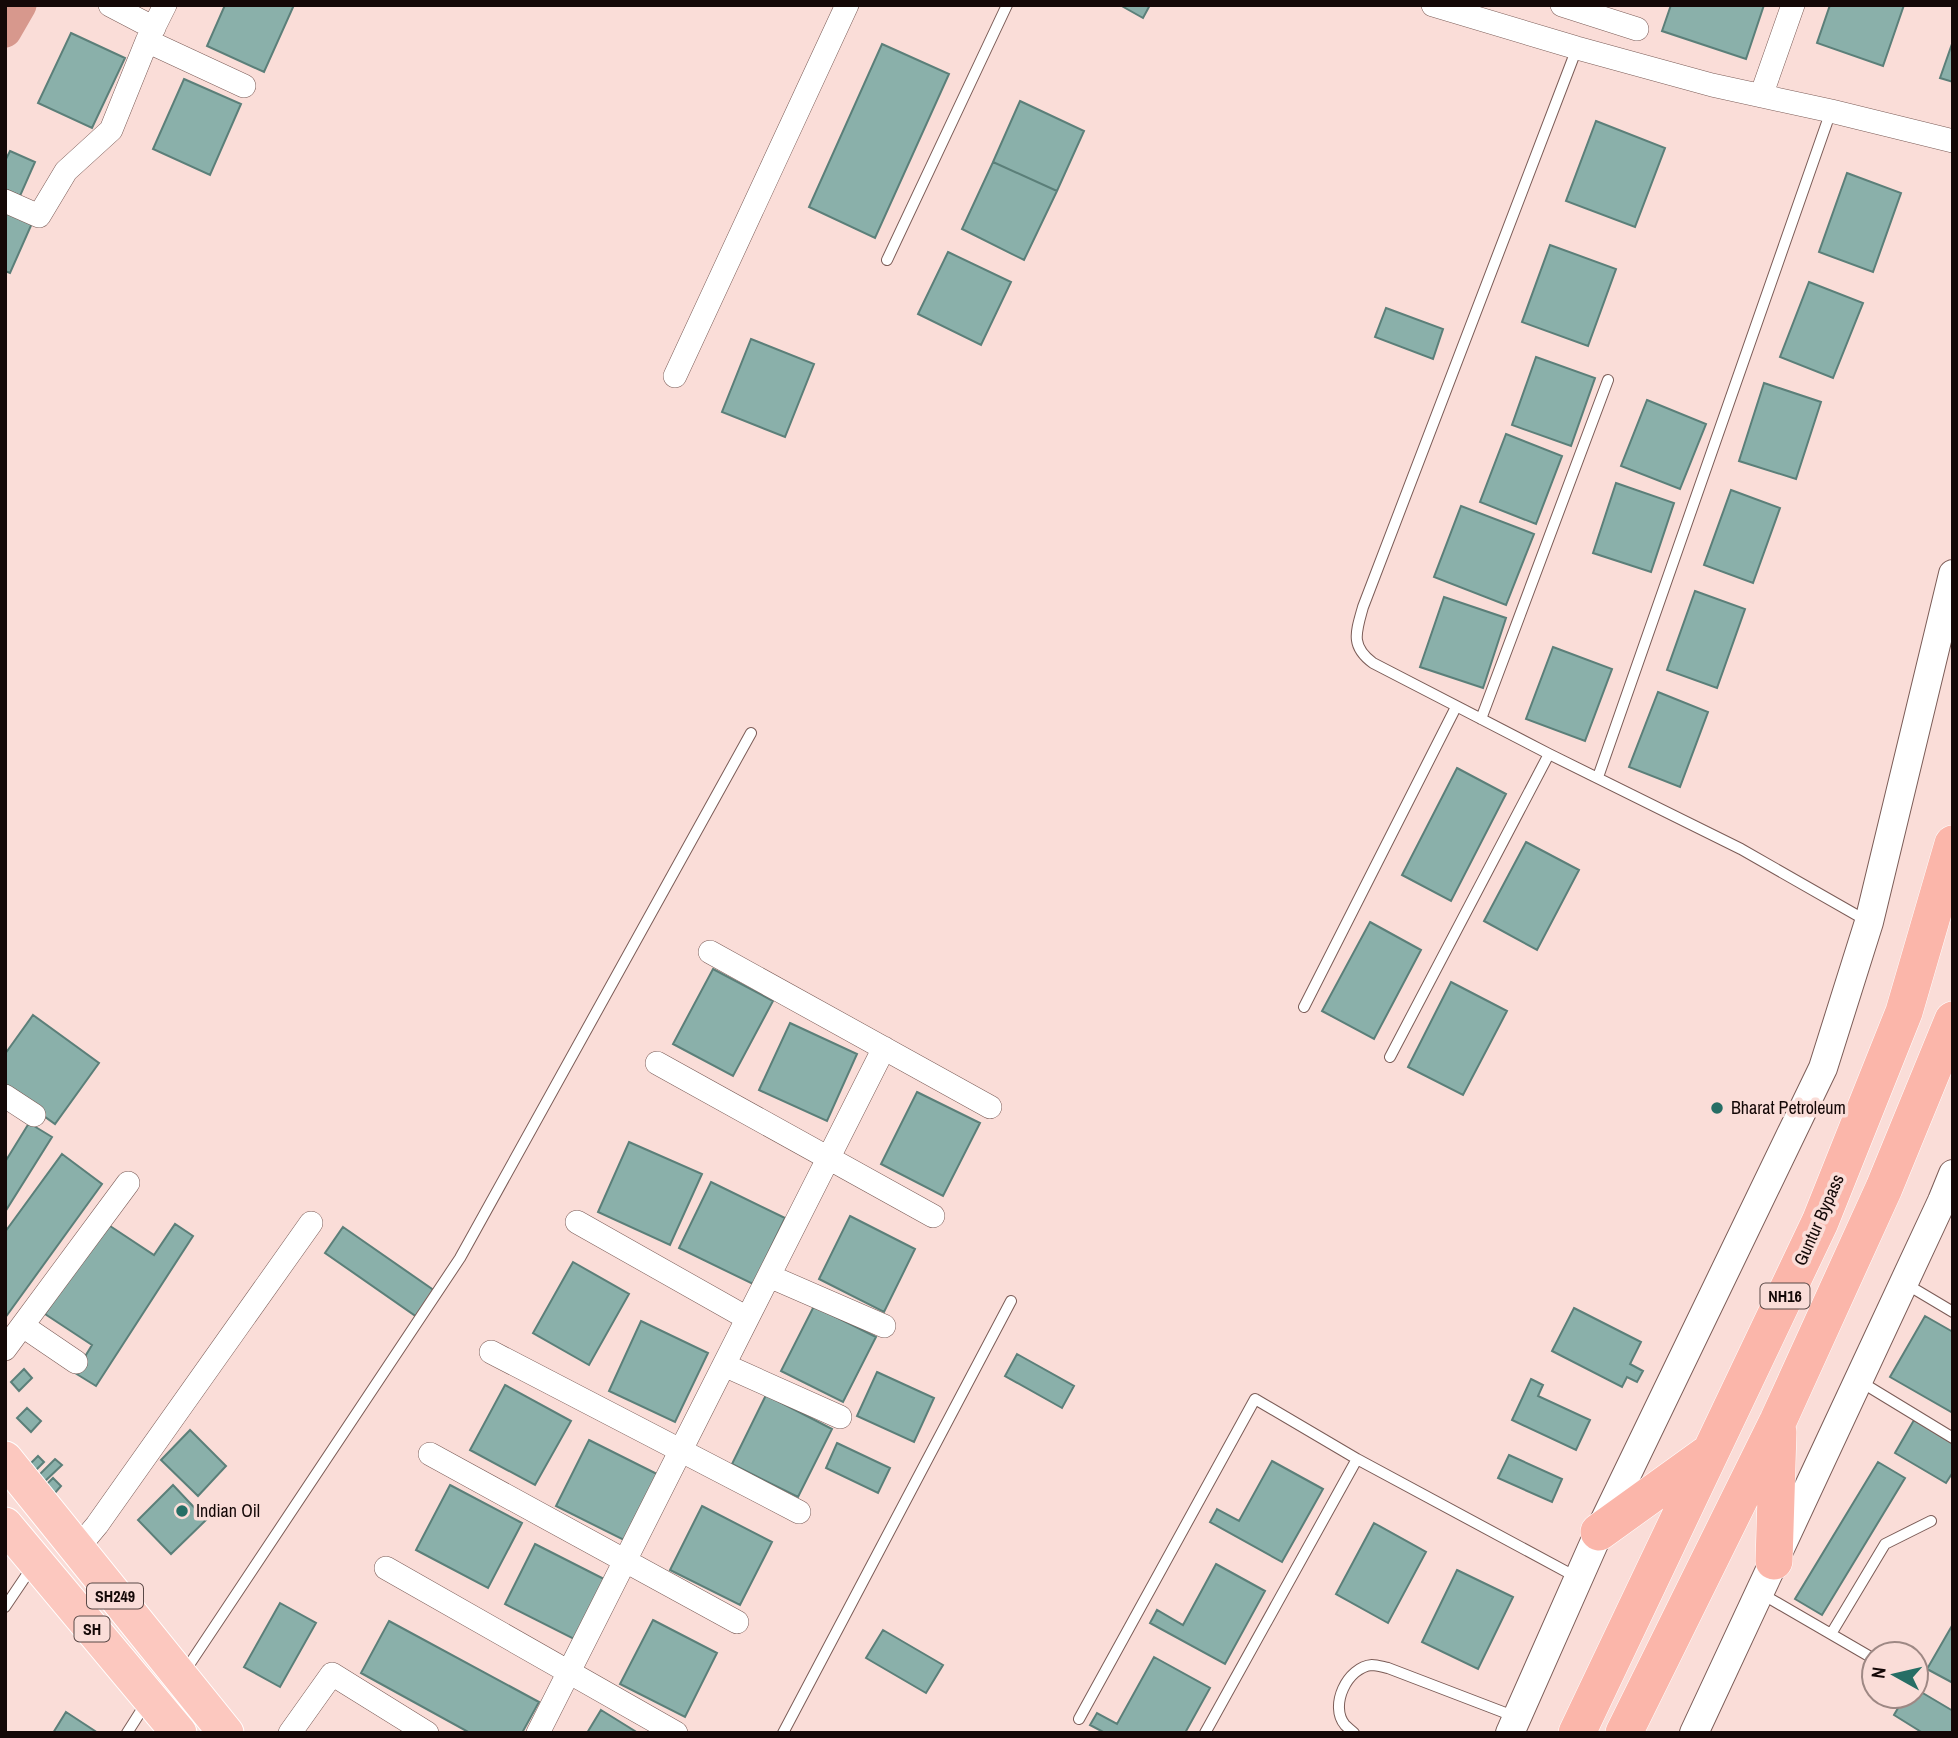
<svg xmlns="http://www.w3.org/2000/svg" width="1958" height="1738" viewBox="0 0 1958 1738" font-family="'Archivo Narrow',sans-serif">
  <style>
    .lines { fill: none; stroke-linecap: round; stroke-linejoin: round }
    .river { stroke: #d7988d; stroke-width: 33 }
    .building { fill: #8ab0aa; stroke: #5b7f79; stroke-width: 2 }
    .service-casing { stroke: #7b5c57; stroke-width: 12 }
    .minor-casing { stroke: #7b5c57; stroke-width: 24 }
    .tertiary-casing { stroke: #7b5c57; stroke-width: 30 }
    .primary-casing { stroke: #fff; stroke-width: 37 }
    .trunk-casing { stroke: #fff; stroke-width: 38 }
    .service { stroke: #fff; stroke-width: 10 }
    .minor { stroke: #fff; stroke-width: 23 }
    .tertiary { stroke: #fff; stroke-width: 28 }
    .primary { stroke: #fcc8bf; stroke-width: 35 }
    .trunk { stroke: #fbb6aa; stroke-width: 37 }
    .poi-dot { fill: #266e65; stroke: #faddd8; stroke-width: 2.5 }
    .labels { text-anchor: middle; stroke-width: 7; stroke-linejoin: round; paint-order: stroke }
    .shield { fill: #faddd8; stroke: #594846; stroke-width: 2 }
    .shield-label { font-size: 16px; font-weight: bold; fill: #140807 }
    .poi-label { font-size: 18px; fill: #140807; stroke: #faddd8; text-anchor: start }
    .street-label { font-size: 18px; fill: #140807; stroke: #faddd8 }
  </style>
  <rect width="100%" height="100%" fill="#faddd8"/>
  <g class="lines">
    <path class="river" d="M5,31L20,5"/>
  </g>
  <path class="building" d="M225,5H294L264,72L207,46Z
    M1120,5H1150L1143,18Z
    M1671,5H1764L1746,59L1662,31Z
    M1830,5H1904L1883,66L1817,43Z
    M71,33L125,58L92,128L38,103Z
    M1953,41V82L1940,78Z
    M882,44L949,74L875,238L809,207Z
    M184,79L241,104L210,175L153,149Z
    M1020,101L1084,131L1057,191L993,162Z
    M1596,121L1665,148L1635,227L1566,201Z
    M10,151L35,162L20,196L5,189V161Z
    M993,162L1057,191L1024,260L962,229Z
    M1847,173L1901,193L1873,272L1819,252Z
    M5,209L33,221L10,273L5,271Z
    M1550,245L1616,269L1588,346L1522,322Z
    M948,252L1011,282L981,345L918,314Z
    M1809,282L1863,303L1833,378L1780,357Z
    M1386,308L1443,329L1433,359L1375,337Z
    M751,339L814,364L785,437L722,412Z
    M1536,357L1595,378L1571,446L1512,425Z
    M1764,383L1821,402L1796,479L1739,461Z
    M1647,400L1706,424L1680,489L1621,466Z
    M1506,434L1562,456L1536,524L1480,502Z
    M1616,483L1674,503L1651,572L1593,553Z
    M1731,490L1780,508L1753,583L1704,565Z
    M1461,506L1534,534L1506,605L1434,577Z
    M1695,591L1745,609L1717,688L1667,670Z
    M1444,597L1506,618L1483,688L1420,667Z
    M1553,647L1612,669L1585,741L1526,719Z
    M1658,692L1708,712L1680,787L1629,767Z
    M1457,768L1506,794L1451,901L1402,875Z
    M1526,842L1579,870L1537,950L1484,921Z
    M1370,922L1421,950L1374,1039L1322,1011Z
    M713,969L773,1001L733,1076L673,1044Z
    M1451,982L1507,1011L1463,1095L1408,1067Z
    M33,1015L99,1063L55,1124L5,1088V1054Z
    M790,1023L857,1054L827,1121L759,1090Z
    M917,1092L980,1123L943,1196L881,1164Z
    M29,1123L52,1137L5,1212V1162Z
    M629,1142L702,1174L670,1245L598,1212Z
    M62,1154L102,1184L5,1318V1232Z
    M711,1182L785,1218L753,1284L679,1248Z
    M850,1216L915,1249L884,1312L819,1279Z
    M104,1222L154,1255L175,1224L193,1236L96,1386L75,1373L92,1345L45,1314Z
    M343,1227L435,1291L417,1317L325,1253Z
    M573,1262L629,1294L589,1365L533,1333Z
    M814,1306L876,1337L843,1402L781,1371Z
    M1574,1308L1641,1342L1630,1364L1643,1371L1637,1382L1627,1377L1622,1387L1552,1351Z
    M1925,1316L1953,1332V1413L1890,1377Z
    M641,1321L708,1353L675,1422L609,1391Z
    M1017,1354L1074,1386L1062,1408L1005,1376Z
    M24,1369L32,1378L19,1391L11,1382Z
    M877,1372L934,1398L914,1442L857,1416Z
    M1531,1379L1543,1385L1538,1396L1590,1420L1576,1450L1512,1420Z
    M505,1385L571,1421L535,1485L470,1450Z
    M766,1395L832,1429L798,1497L732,1464Z
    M27,1408L41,1421L31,1432L17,1418Z
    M1914,1420L1953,1443V1472L1946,1483L1895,1453Z
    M190,1430L226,1466L198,1496L161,1460Z
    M589,1440L659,1475L626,1541L556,1506Z
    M837,1443L890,1468L878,1493L826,1468Z
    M1509,1455L1562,1479L1552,1502L1498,1478Z
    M38,1456L44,1462L29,1477L23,1471Z
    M55,1459L62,1465L44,1482L38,1476Z
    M1272,1461L1323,1489L1282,1562L1210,1522L1217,1509L1239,1521Z
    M1878,1462L1905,1478L1822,1615L1795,1599Z
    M53,1478L61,1486L48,1501L39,1492Z
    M173,1485L206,1520L171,1554L138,1520Z
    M450,1485L522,1523L488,1588L416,1550Z
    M702,1506L772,1542L740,1605L670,1570Z
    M1374,1523L1426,1552L1388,1623L1336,1594Z
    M535,1544L606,1580L576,1640L505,1604Z
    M1216,1564L1265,1591L1225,1664L1150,1623L1157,1610L1183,1625Z
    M1457,1570L1513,1597L1478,1669L1422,1642Z
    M280,1603L316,1623L280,1687L244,1667Z
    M653,1620L717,1653L685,1717L620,1684Z
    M389,1621L539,1702L522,1733H470L361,1673Z
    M1953,1624V1683L1927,1669Z
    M883,1630L943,1665L926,1693L866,1658Z
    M1154,1657L1210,1688L1185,1733H1105L1090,1725L1097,1713L1117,1724Z
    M1916,1689L1953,1711V1733H1923L1894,1715L1905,1696H1916Z
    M601,1710L638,1733H587Z
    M66,1712L98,1733H53Z"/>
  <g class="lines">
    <defs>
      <path id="service" d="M1577,48L1363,607C1356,632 1350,646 1373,663L1549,754L1741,849L1867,921
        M887,260L1007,5
        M1481,719L1608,380
        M1598,777L1831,111
        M1304,1007L1456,707
        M1390,1057L1549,754
        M1906,1284L1953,1312
        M1861,1382L1953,1438
        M1762,1594L1874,1659
        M5,1607L32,1567
        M1831,1634L1885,1544L1931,1521
        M185,1671L460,1258L751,733
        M1079,1719L1255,1399L1357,1459L1578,1578
        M127,1733L146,1703
        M783,1733L1011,1301
        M1205,1733L1357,1459
        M1354,1733C1351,1730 1348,1728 1345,1725C1329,1706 1347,1667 1372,1665C1377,1665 1383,1667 1388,1668L1516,1717"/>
      <path id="minor" d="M110,5L154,28
        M1433,5L1577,48L1712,85L1831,111L1953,141
        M1562,5L1637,29
        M147,41L244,86
        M1761,96L1793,5
        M5,201L39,216L66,171L111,130L147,41L165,5
        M675,376L847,5
        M710,952L990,1107
        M657,1063L933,1216
        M5,1096L34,1115
        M577,1222L747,1318
        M769,1276L884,1326
        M23,1326L76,1362
        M5,1349L128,1183
        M491,1352L799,1512
        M724,1365L840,1417
        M430,1454L737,1622
        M77,1549L97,1525L311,1223
        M386,1568L676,1733
        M290,1733L332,1674L427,1733
        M538,1733L884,1048"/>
      <path id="tertiary" d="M1510,1733L1599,1532L1823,1068L1869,922L1953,574
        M1694,1733L1942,1201L1953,1174"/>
      <path id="primary" d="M5,1459L226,1733
        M5,1525L179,1733"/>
      <path id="trunk" d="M1599,1532L1706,1455
        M1774,1561L1778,1432
        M1577,1733L1820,1222L1904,1012L1953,844
        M1624,1733L1778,1421L1884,1188L1953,1020"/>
    </defs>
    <use href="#service" class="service-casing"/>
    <use href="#minor" class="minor-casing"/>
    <use href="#tertiary" class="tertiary-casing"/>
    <use href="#primary" class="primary-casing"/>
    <use href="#trunk" class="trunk-casing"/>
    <use href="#service" class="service"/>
    <use href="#minor" class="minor"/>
    <use href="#tertiary" class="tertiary"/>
    <use href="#primary" class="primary"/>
    <use href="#trunk" class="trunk"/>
  </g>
  <g class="poi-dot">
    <circle cx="1717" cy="1108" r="7"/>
    <circle cx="182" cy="1511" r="7"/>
  </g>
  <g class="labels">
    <g class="shield">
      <rect x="1760.5" y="1283.5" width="49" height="25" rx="5"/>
      <rect x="87" y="1583.5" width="56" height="25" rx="5"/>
      <rect x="74.5" y="1616.5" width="35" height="25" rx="5"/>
    </g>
    <g class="shield-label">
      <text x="1785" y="1302">NH16</text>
      <text x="115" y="1602">SH249</text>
      <text x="92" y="1635">SH</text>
    </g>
    <g class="poi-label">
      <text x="1731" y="1114">Bharat Petroleum</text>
      <text x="196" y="1517">Indian Oil</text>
    </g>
    <g class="street-label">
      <text transform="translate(1819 1220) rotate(-66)" y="6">Guntur Bypass</text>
    </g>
  </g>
  <rect width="1958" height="1738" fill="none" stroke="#140807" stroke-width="14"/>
  <g transform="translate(1895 1675) rotate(278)"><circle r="33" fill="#faddd8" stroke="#9e8884" stroke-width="2"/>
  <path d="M0-5L12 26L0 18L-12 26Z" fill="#266e65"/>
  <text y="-10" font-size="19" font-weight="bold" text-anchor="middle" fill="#140807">N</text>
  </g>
</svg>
